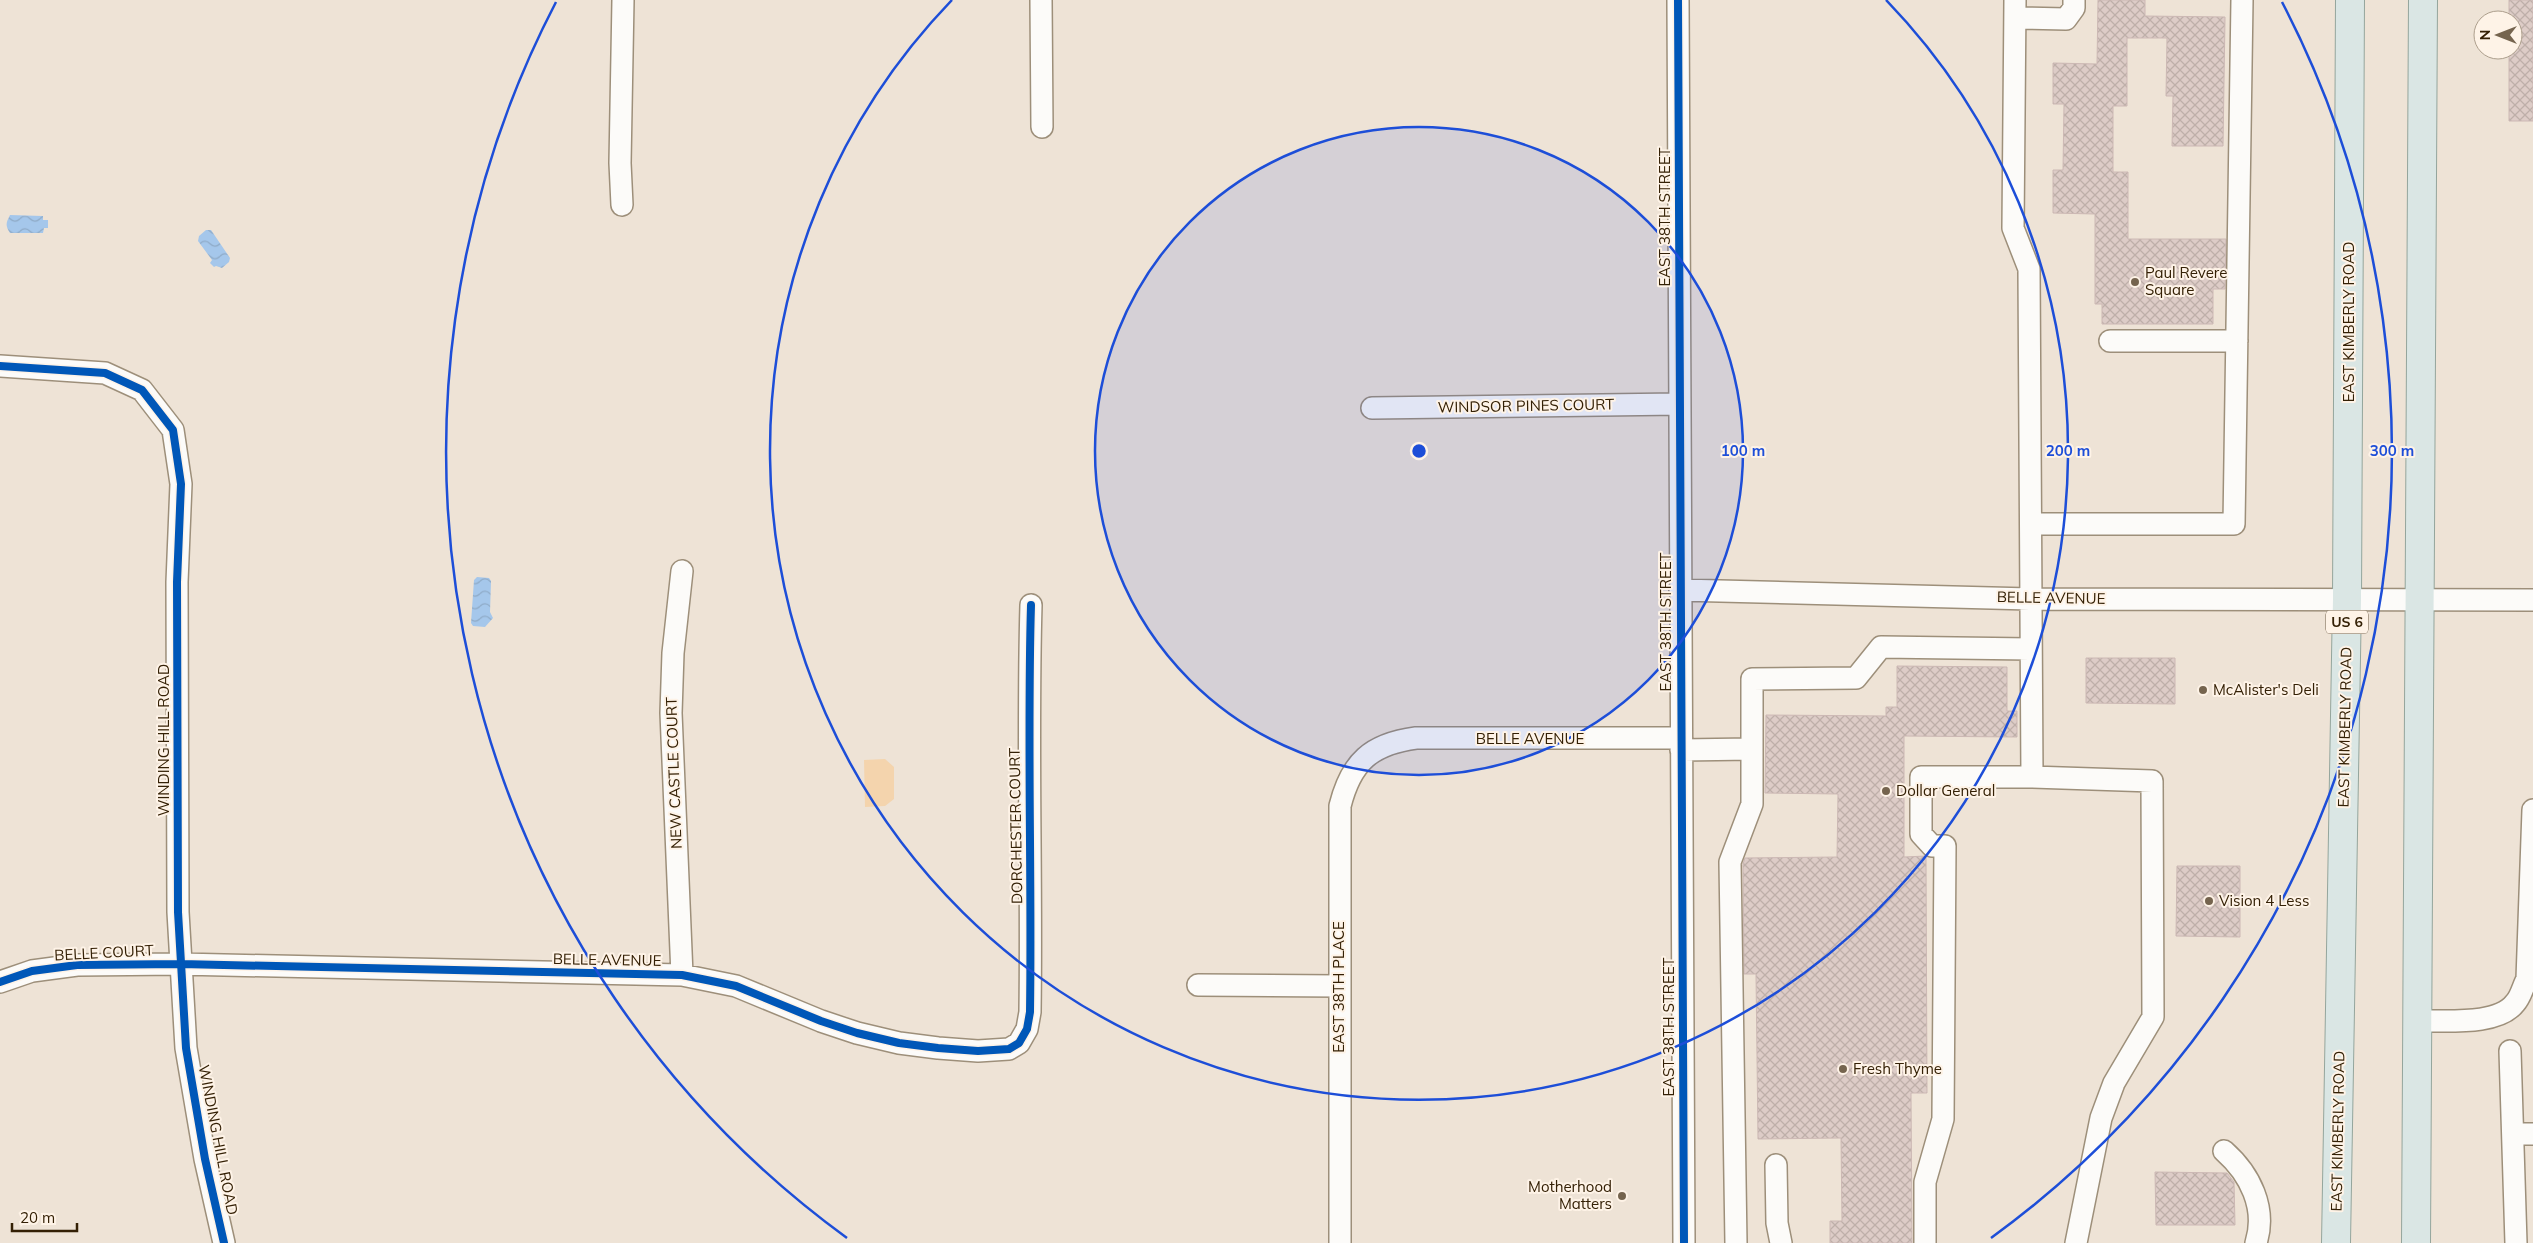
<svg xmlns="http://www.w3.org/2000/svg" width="2533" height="1243" viewBox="0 0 2533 1243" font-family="Mulish,sans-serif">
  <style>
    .pitch { fill: #f4d4ad }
    .water { fill: url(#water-waves) }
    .building { fill: url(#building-cross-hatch); stroke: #ccb8b4 }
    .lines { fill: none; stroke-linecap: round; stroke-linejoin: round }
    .minor-casing { stroke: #9d8f7a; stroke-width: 24 }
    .major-casing { stroke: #94a59c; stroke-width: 30 }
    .minor { stroke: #fcfbf9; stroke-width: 21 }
    .major { stroke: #dae6e4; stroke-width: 28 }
    .cycleway-casing { stroke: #fef3e7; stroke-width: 11 }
    .cycleway { stroke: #0057b8; stroke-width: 8 }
    .ring { fill: none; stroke: #1d4ed8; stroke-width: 2.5 }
    .poi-dot { fill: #75644e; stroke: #fef3e7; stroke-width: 2 }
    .labels { text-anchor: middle; stroke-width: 4; stroke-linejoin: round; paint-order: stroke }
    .shield { fill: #fef3e7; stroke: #715f49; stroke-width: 1 }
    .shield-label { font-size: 14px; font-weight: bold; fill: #342005 }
    .street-label { font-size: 15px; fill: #342005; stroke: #fef3e7 }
    .poi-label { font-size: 15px; fill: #342005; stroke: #fef3e7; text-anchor: start }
    .centre { fill: #1d4ed8; stroke: #fef3e7; stroke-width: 2.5 }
    .ring-label { font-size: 15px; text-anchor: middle; font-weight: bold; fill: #1d4ed8; stroke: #fef3e7; stroke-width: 4; stroke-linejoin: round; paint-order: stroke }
  </style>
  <defs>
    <pattern id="water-waves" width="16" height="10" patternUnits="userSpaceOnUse" patternTransform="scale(1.25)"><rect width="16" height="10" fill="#a5c7eb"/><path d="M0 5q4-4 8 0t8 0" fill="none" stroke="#8fabc8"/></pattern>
    <pattern id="building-cross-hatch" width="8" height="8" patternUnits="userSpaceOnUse" patternTransform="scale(1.25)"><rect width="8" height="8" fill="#ddccc7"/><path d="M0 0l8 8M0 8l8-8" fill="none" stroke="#beafa9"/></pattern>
  </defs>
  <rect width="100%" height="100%" fill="#eee3d6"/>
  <path class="pitch" d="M885,759L894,767V799L885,806L865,807L864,760Z"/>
  <path class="water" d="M10,215L43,216V220H48V228H44L43,233H10C5,225 6,223 10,215Z
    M206,230H211L230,258L229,262L222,268L216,266L214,267L210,263L212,260L198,241L199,236Z
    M477,577L489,578L491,581L490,612L493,618L485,627L473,626L471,623L474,580Z"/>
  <path class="building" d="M2098,0H2145V16L2225,17L2223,146H2172L2173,96H2166L2167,38H2127V106H2113V172H2128V239H2226L2225,289H2213V324H2102V304H2095V214L2053,213V170H2063L2064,104H2053V63L2097,64Z
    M2509,0H2533V121H2509V50H2513V20H2509Z
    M2086,658H2175V704L2086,703Z
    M1897,666L2007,667V711H2017V737L1904,736V857L1926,856L1927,1093H1911L1912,1243H1830V1221H1842L1841,1138L1758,1139L1756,974H1744L1743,864L1745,858L1837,857L1838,794L1765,793L1766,715L1886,716V707H1897Z
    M2177,866H2240V937L2176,936Z
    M2155,1172L2227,1173L2234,1182L2235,1225H2156Z"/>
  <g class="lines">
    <defs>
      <path id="minor" d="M1041,0L1042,127
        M1678,0L1684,1243
        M2015,0L2013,228L2029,269L2032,777
        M2015,18L2066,19L2074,8V0
        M622,205L620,163L623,0
        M2110,341H2237
        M0,366L105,373L142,390L173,430L181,484L177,582L178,912L186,1048L205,1159L224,1243
        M1372,408L1679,404
        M2031,524H2234L2242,0
        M682,571L673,653L671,713L682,975
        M1680,590L2030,599L2533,600
        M1681,750L1752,749
        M0,982L32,971L77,965L181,964L682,975L736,986L821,1021L857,1033L899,1043L938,1048L978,1051L1009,1049L1019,1043L1027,1029L1030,1012C1032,876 1027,741 1031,605
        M1198,985L1339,986
        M2419,1021C2445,1020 2498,1026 2515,1003C2521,997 2523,986 2527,979L2533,810
        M2510,1051L2516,1243
        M2513,1134H2533
        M2224,1151C2250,1174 2267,1208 2256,1243
        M1776,1165L1777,1223L1781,1243
        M1340,1243V806C1351,762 1371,744 1416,738H1681
        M1736,1243L1730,862L1752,804V679L1856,678L1881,647L2030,649
        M1925,1243V1182L1943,1119L1945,846H1932L1921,834V777H2032L2152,781L2153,1017L2114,1083L2101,1118L2076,1243"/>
      <path id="major" d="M2336,1243L2347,599L2350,0
        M2416,1243L2423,0"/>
    </defs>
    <use href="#minor" class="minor-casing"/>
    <use href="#major" class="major-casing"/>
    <use href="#minor" class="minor"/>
    <use href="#major" class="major"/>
    <defs>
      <path id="cycleway" d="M1678,0L1684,1243
        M0,366L105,373L142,390L173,430L181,484L177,582L178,912L186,1048L205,1159L224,1243
        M0,982L32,971L77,965L181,964L682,975L736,986L821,1021L857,1033L899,1043L938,1048L978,1051L1009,1049L1019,1043L1027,1029L1030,1012C1032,876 1027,741 1031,605"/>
    </defs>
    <use href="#cycleway" class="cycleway-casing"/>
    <use href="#cycleway" class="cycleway"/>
  </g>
  <circle cx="1419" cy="451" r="324" fill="#1d4ed8" fill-opacity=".12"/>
  <g class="ring">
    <circle cx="1419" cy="451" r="324"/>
    <path d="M1886 0A649 649 0 1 1 952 0"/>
    <path d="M847 1238A973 973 0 0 1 556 2M2282 2A973 973 0 0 1 1991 1238"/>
  </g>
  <g class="poi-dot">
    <circle cx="2135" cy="282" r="5"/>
    <circle cx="2203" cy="690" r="5"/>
    <circle cx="1886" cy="791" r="5"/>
    <circle cx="2209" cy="901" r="5"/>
    <circle cx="1843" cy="1069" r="5"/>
    <circle cx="1622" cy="1196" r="5"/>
  </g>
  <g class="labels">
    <rect class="shield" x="2326" y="610.5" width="42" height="23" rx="4"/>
    <g class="shield-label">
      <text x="2347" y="627">US 6</text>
    </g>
    <g class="street-label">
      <text transform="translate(1665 217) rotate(-90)" y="5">EAST 38TH STREET</text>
      <text transform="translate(2349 322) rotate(-90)" y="5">EAST KIMBERLY ROAD</text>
      <text transform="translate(1526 406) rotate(-1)" y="5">WINDSOR PINES COURT</text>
      <text transform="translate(2051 598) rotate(1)" y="5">BELLE AVENUE</text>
      <text transform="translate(1666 622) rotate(-90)" y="5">EAST 38TH STREET</text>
      <text transform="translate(2345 727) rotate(-89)" y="5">EAST KIMBERLY ROAD</text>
      <text x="1530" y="744">BELLE AVENUE</text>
      <text transform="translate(164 740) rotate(-90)" y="5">WINDING HILL ROAD</text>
      <text transform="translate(674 773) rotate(-92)" y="5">NEW CASTLE COURT</text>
      <text transform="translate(1016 826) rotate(-91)" y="5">DORCHESTER COURT</text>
      <text transform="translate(104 953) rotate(-3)" y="5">BELLE COURT</text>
      <text transform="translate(607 960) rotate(1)" y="5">BELLE AVENUE</text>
      <text transform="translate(1339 987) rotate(-90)" y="5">EAST 38TH PLACE</text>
      <text transform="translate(1669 1027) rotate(-90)" y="5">EAST 38TH STREET</text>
      <text transform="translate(2338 1131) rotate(-89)" y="5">EAST KIMBERLY ROAD</text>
      <text transform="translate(218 1140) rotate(79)" y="5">WINDING HILL ROAD</text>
    </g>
    <g class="poi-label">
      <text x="2145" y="278">Paul Revere<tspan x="2145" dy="17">Square</tspan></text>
      <text x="2213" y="695">McAlister's Deli</text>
      <text x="1896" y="796">Dollar General</text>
      <text x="2219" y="906">Vision 4 Less</text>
      <text x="1853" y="1074">Fresh Thyme</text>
      <text x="1612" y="1192" text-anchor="end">Motherhood<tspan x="1612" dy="17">Matters</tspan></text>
    </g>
  </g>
  <circle cx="1419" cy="451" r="8" class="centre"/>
  <g class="ring-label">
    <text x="1743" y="456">100 m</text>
    <text x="2068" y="456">200 m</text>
    <text x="2392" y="456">300 m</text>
  </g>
  <g transform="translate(2498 35) rotate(270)"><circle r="24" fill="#fef3e7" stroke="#ad9f8d"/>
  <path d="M0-4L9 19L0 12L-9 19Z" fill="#75644e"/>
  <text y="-8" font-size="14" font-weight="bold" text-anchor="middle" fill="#342005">N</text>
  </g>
  <path d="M12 1223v8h65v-8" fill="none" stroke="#342005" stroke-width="2.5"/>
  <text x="20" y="1223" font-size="15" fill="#342005" stroke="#fef3e7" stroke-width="4" paint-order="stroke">20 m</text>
</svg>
